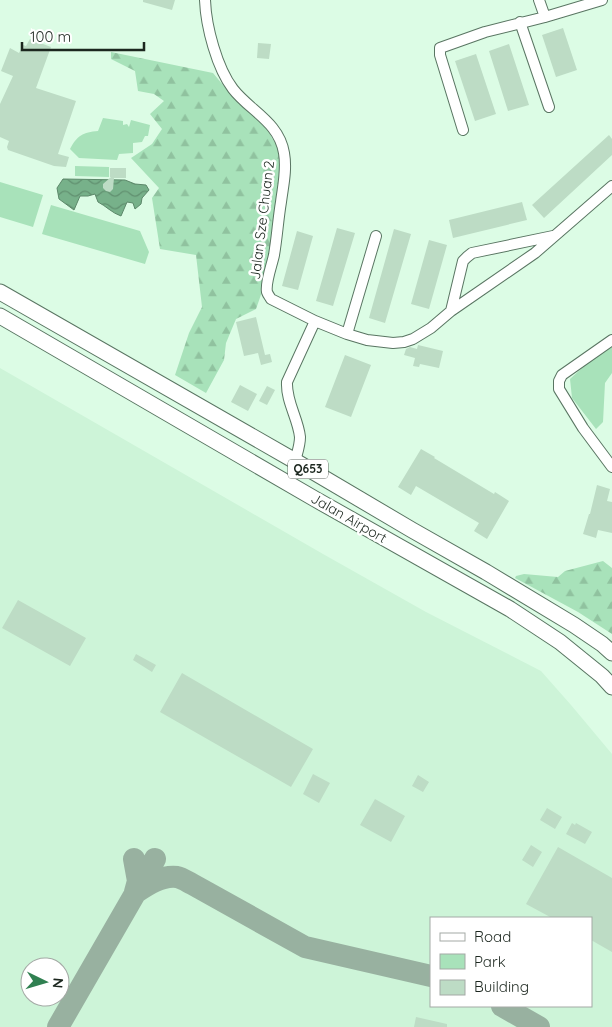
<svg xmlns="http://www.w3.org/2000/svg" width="612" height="1027" viewBox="0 0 612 1027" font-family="Quicksand,sans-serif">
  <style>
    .built { fill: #cdf4d8; fill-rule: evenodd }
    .forest { fill: url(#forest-firs) }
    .green { fill: #a8e2ba }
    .water { fill: url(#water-waves); stroke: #5c886a }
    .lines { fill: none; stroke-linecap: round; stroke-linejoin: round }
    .taxiway { stroke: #98b1a0; stroke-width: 22 }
    .building { fill: #bddcc5 }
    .minor-casing { stroke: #597562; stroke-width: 12 }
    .primary-casing { stroke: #597562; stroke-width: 17 }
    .minor { stroke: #fff; stroke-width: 10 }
    .primary { stroke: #fff; stroke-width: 15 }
    .labels { text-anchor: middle; stroke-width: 5; stroke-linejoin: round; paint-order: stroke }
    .shield { fill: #fff; stroke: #606862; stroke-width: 1 }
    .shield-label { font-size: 12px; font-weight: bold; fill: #1c271f }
    .street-label { font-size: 14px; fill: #1c271f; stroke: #fff }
  </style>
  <defs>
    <pattern id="forest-firs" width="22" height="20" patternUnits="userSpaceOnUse" patternTransform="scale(1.25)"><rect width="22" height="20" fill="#a8e2ba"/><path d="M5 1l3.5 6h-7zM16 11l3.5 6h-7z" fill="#90c29f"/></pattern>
    <pattern id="water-waves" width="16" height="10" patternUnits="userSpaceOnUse" patternTransform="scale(1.25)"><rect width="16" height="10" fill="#77b18a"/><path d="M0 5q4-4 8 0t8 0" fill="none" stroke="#619070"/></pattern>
  </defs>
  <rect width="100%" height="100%" fill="#dcfce5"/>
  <path class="built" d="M0,368L323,554L426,612L541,671L571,705L612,754V1027H0ZM431,918H591V1006H431ZM30,967H60V997H30Z"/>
  <path class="forest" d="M111,52L213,73L238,103L265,126L277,146L282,171L271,255L263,289L256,309L236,319L226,343L224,360L206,393L175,375L189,333L202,307L196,255L160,249L152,198L159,188L131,158L152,144L162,129L150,114L164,101L154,94L138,91L135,71L111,59Z
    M603,561L612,568V634L578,612L515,578L516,576L524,574L558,577L565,571Z"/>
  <path class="green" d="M103,118L123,121V125L127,124L129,127L131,120L150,125L148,136H145L142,142L133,143V153L119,154L117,160L79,158L70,149C77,136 83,132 98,131Z
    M75,166L109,167V177L75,176Z
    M0,182L43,195L33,227L0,217Z
    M51,205L140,231L149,252L145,264L42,234Z
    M612,347V373L605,383L603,422L596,429L572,398L570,379L594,357Z"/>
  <path class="water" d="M63,179L125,180L135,184L146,185L149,190L142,198L141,204L135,209L133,203L127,202L121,216C112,213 106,206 98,202L95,194L88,196H80L74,210L59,199L57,188Z"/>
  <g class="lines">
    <path class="taxiway" d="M134,859L138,881L135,892
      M135,893C147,885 162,875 177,877C182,878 188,882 192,884L305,947L431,976
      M502,1006L539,1027
      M58,1027L155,859"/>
  </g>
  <path class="building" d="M143,0H175L172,10L143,2Z
    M563,28L577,70L556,77L542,35Z
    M30,39L51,47L36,88L76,101L58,154L69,157L66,167L54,166L8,150L7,147L9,141L0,137V104L13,76L1,71L10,48L19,53L23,45L26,46Z
    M258,43L271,44L269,59L257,58Z
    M509,44L529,105L508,111L489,51Z
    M476,54L496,114L475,121L455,61Z
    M609,135L612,139V155L544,218L532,205Z
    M110,168H126V178H114L113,189L110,192L106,191L103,188V184L111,177H110Z
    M522,202L527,220L453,238L449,220Z
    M337,228L355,233L333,306L316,301Z
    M394,229L411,234L385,323L369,318Z
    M297,231L313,236L298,290L282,286Z
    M429,240L447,245L429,309L411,304Z
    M256,317L265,355L270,354L272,362L261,365L258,353L244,356L236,322Z
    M418,345L443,351L439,368L420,364L419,367L413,366L415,358L404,355L406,349L410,347L417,349Z
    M345,355L371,365L351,417L325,407Z
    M240,385L257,394L248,411L231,402Z
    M267,386L275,390L267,405L259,401Z
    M421,449L435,457L434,458L494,494L495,492L509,501L487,539L474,531L479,523L416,486L411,495L398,487Z
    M597,485L610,489L607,501L612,502V533L598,530L596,538L583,534L589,514H590Z
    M18,600L86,638L70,666L2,628Z
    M136,654L156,665L152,672L133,660Z
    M182,673L313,749L291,787L160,712Z
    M313,774L330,783L319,803L303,794Z
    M418,775L429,782L423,792L412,786Z
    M375,799L405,816L391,842L360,825Z
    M547,808L562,817L555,829L540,820Z
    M572,823L575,825L576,823L592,832L585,844L566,834Z
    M531,845L542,852L533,867L522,860Z
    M558,847L612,878V952L591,940V918H552L526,904Z
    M416,1017L447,1024V1027H414Z"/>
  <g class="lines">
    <defs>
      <path id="minor" d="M205,0C206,27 217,68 233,89C250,111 279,122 284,153C287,170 283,186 281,202C278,220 277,238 274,255C272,265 265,283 267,292C268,295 270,297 271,299L315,321L287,382C286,402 298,418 300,437C300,446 297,453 295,461
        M539,0L545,17
        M520,22L549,107
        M463,130L440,55V48L485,32L545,17L602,0
        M451,311L463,261L467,257L472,253L553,236
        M315,321L347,334L367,340L393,343L404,342L413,339L431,328L451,311L535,253L612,186
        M347,334L376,236
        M612,340L562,375L559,381V389L583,428L612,467"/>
      <path id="primary" d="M0,292L295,461L412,530L486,572L574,625L602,644L612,653
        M0,316L315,499L510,609L560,642L602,676L612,687"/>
    </defs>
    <use href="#minor" class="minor-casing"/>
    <use href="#primary" class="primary-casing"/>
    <use href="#minor" class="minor"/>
    <use href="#primary" class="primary"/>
  </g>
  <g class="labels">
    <rect class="shield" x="288" y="459.5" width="40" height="19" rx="4"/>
    <g class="shield-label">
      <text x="308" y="473">Q653</text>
    </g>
    <g class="street-label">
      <text transform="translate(262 220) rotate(-83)" y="5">Jalan Sze Chuan 2</text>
      <text transform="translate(349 518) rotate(30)" y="5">Jalan Airport</text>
    </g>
  </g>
  <rect x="430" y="917" width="162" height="90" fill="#ffffff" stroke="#a4a9a5"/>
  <rect x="440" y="933" width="25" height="8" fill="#ffffff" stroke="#a4a9a5"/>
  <text x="474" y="942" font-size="15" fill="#1c271f">Road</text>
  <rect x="440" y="954" width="25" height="15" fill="#a8e2ba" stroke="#a4a9a5"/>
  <text x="474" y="967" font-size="15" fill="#1c271f">Park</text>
  <rect x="440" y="980" width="25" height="15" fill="#bddcc5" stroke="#a4a9a5"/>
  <text x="474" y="992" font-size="15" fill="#1c271f">Building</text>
  <g transform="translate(45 982) rotate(95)"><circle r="24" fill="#ffffff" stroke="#a4a9a5"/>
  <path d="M0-4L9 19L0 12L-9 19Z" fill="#308051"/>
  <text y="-8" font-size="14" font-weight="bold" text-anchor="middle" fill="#1c271f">N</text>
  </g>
  <path d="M22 42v8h122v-8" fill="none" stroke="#1c271f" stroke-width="2.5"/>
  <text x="30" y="42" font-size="15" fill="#1c271f" stroke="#ffffff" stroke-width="4" paint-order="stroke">100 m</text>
</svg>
